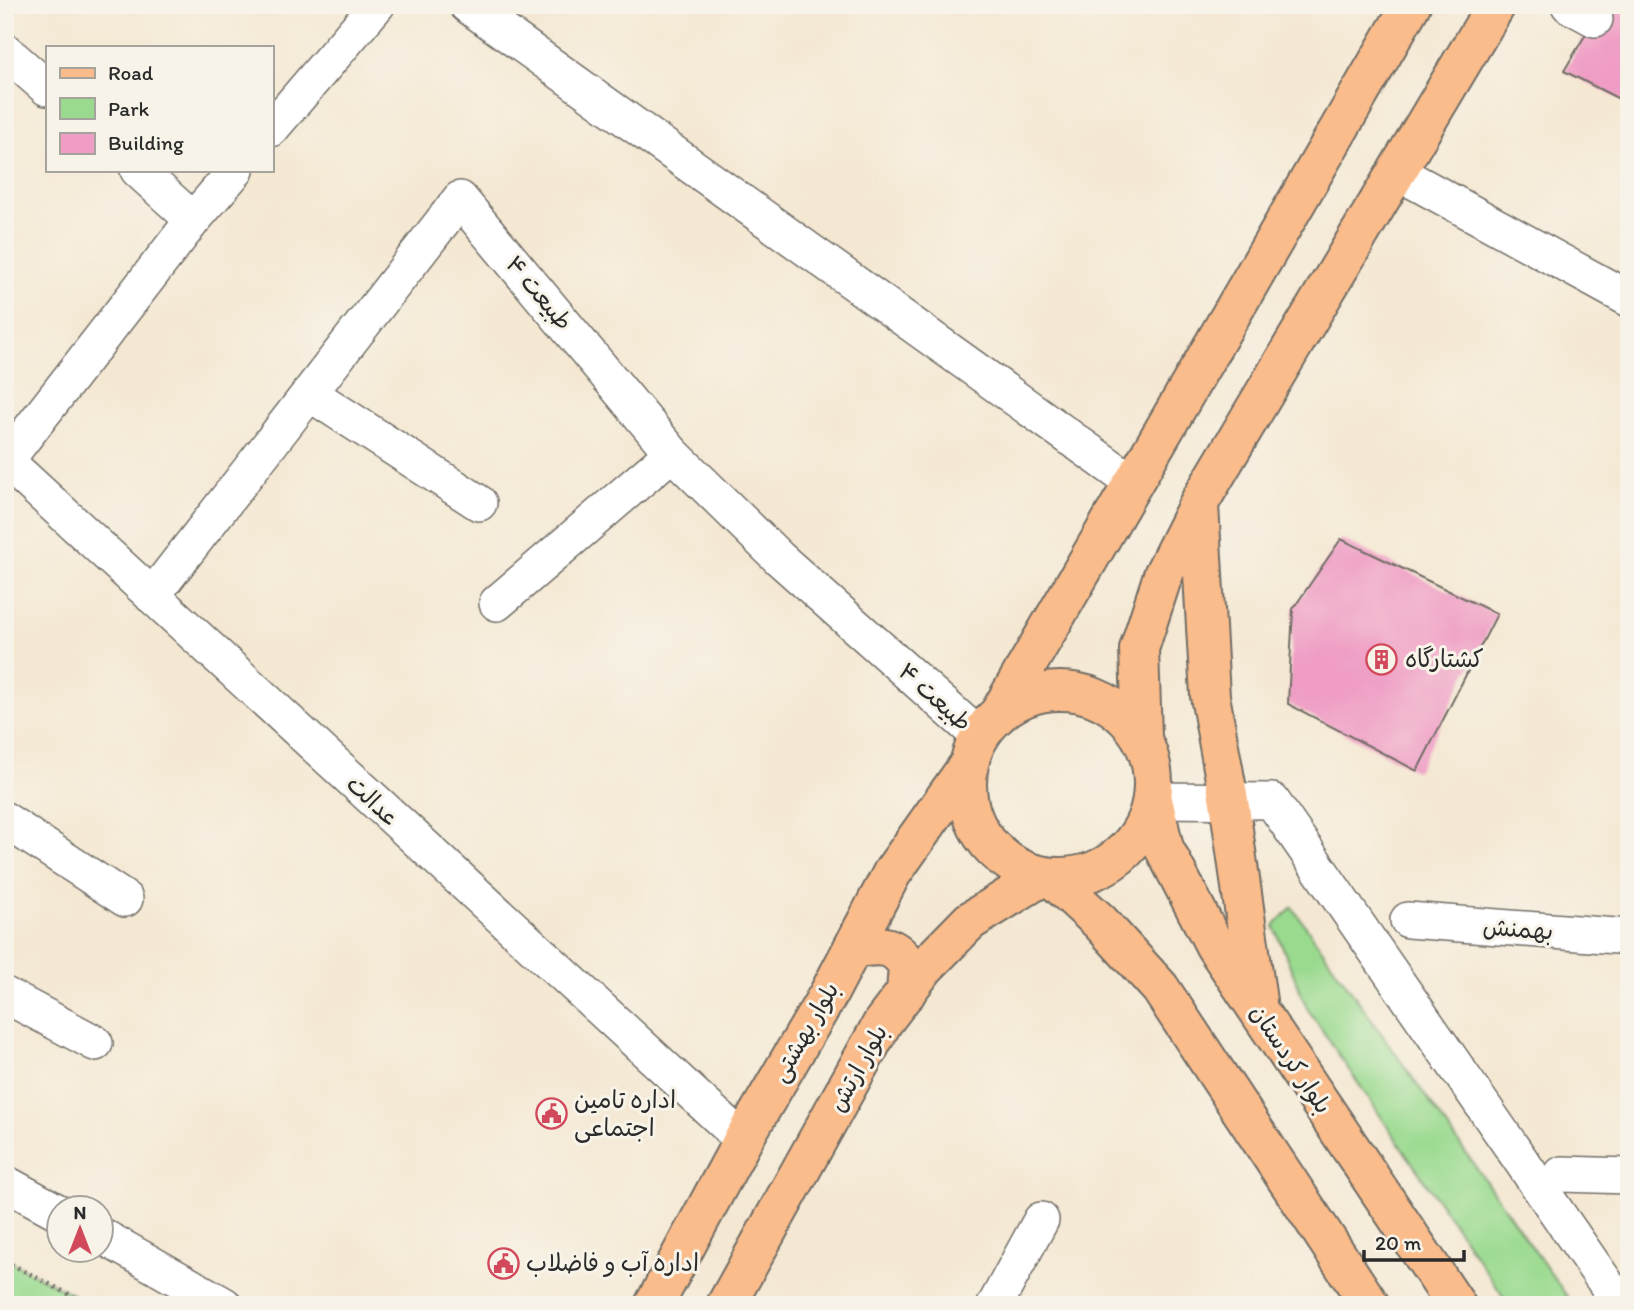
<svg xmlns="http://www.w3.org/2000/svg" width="1634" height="1310" viewBox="0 0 1634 1310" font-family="Itim,'Playpen Sans Arabic',sans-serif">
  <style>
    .green { fill: #9ada8f; stroke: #62825d; stroke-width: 2 }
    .building { fill: #ef9dc4 }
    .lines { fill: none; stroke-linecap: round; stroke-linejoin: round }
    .minor-casing { stroke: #716d66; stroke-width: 38 }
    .major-casing { stroke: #716d66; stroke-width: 42 }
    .path { stroke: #716d66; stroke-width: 4.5; stroke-dasharray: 2 5; stroke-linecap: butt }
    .minor { stroke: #fff; stroke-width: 35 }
    .major { stroke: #fabc8b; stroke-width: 38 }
    .labels { text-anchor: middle; stroke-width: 6; stroke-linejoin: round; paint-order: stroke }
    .street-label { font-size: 24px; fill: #2b2b2b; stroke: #f7f3e8 }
    .poi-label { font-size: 24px; fill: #2b2b2b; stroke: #f7f3e8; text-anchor: start }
  </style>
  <rect width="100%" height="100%" fill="#f7f3e8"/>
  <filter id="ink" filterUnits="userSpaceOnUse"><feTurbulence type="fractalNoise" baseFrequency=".0143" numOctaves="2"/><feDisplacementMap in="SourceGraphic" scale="14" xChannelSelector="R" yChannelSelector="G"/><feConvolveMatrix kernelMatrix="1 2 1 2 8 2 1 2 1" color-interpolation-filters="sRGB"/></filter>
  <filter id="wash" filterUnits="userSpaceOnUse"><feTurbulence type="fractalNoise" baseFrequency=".00686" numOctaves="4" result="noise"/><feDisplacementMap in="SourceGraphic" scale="28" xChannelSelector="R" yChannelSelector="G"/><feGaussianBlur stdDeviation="1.57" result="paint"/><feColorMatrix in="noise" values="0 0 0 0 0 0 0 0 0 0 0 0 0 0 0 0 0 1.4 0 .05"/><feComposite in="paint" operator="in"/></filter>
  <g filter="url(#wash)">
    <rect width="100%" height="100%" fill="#f4e8d3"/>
    <path class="green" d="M1292,907L1573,1305H1509L1307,1008L1274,926Z
      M5,1259L93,1305H5Z"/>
    <g id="blocks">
      <path class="building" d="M1603,5H1629V104L1564,71Z
        M1341,539L1497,614L1417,771L1288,704L1293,609Z"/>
    </g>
  </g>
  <g filter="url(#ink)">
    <use href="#blocks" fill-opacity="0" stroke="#716d66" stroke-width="2"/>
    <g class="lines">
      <defs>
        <path id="minor" d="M467,5L1132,482
          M1569,5L1595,19
          M5,51L47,88
          M271,129L377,5
          M138,170L193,220
          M1397,172L1629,299
          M309,393L479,503
          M5,460L743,1140
          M5,462L193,220L236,170
          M152,596L460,199L672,453L779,558L979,736
          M497,603L672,453
          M1153,800L1272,801L1621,1305
          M5,820L125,899
          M1408,920L1629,937
          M5,995L95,1043
          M1562,1174L1629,1176
          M5,1183L60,1213
          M102,1236L224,1305
          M995,1305L1041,1220"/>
        <path id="major" d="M1199,505L1210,696L1229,801L1257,1001
          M967 784a93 93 0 1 1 186 0a93 93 0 1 1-186 0Z
          M1000,712L1411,5
          M1142,736L1139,649L1163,575L1199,503L1496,5
          M1153,800L1164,848L1215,946L1456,1305
          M1052,878L1100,922L1160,988L1370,1305
          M853,948C880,946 891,941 908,965L906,993
          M654,1305L743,1140L829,993L892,873L967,767
          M726,1305L883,1022L925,967L970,921L1043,876"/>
      </defs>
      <use href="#minor" class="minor-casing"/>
      <use href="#major" class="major-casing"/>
      <path class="path" d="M5,1261L90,1305"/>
      <use href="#minor" class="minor"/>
      <use href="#major" class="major"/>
    </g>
  </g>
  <defs>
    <symbol id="building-ring" viewBox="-11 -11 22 22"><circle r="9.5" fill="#f7f3e8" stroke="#d1495b" stroke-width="1.5"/><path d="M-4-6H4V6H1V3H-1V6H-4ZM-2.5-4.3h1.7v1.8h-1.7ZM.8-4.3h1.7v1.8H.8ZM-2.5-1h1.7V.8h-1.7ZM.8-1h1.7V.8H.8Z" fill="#d1495b"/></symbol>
    <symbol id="civic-ring" viewBox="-11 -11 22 22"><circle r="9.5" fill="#f7f3e8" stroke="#d1495b" stroke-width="1.5"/><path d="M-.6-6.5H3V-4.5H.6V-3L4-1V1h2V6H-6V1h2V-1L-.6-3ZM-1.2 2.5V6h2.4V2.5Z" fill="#d1495b"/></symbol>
  </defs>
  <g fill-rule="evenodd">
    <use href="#building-ring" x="1364" y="642" width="35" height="35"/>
    <use href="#civic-ring" x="534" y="1096" width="35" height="35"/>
    <use href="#civic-ring" x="486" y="1246" width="35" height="35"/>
  </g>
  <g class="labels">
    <g class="street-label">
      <text transform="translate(539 293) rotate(50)" y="8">طبیعت ۴</text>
      <text transform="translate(935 697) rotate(42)" y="8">طبیعت ۴</text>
      <text transform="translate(373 801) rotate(43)" y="8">عدالت</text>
      <text transform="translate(1518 929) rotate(4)" y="8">بهمنش</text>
      <text transform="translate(805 1032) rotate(-60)" y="8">بلوار بهشتی</text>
      <text transform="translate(1291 1059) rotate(56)" y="8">بلوار کردستان</text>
      <text transform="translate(858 1068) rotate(-61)" y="8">بلوار ارتش</text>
    </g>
    <g class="poi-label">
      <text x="1405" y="667">کشتارگاه</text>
      <text x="574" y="1108">اداره تامین<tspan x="574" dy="28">اجتماعی</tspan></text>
      <text x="526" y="1271">اداره آب و فاضلاب</text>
    </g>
  </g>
  <rect width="1634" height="1310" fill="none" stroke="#f7f3e8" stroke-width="28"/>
  <rect x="46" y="46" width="228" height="126" fill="#f7f3e8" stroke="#a5a39c" stroke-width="2"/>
  <rect x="60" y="68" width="35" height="10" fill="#fabc8b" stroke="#a5a39c" stroke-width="2"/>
  <text x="108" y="80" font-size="21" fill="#2b2b2b">Road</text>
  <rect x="60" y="98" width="35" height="21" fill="#9ada8f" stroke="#a5a39c" stroke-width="2"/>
  <text x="108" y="116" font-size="21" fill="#2b2b2b">Park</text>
  <rect x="60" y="133" width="35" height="21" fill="#ef9dc4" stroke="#a5a39c" stroke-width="2"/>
  <text x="108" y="150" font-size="21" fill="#2b2b2b">Building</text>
  <g transform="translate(80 1229)"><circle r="33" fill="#f7f3e8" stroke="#a5a39c" stroke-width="2"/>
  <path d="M0-5L12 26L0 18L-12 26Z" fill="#d1495b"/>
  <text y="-10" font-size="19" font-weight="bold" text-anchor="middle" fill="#2b2b2b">N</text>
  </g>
  <path d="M1364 1250v10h100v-10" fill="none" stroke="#2b2b2b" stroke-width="3.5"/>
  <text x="1375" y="1250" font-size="21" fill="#2b2b2b" stroke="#f7f3e8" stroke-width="5" paint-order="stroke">20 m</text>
</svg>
